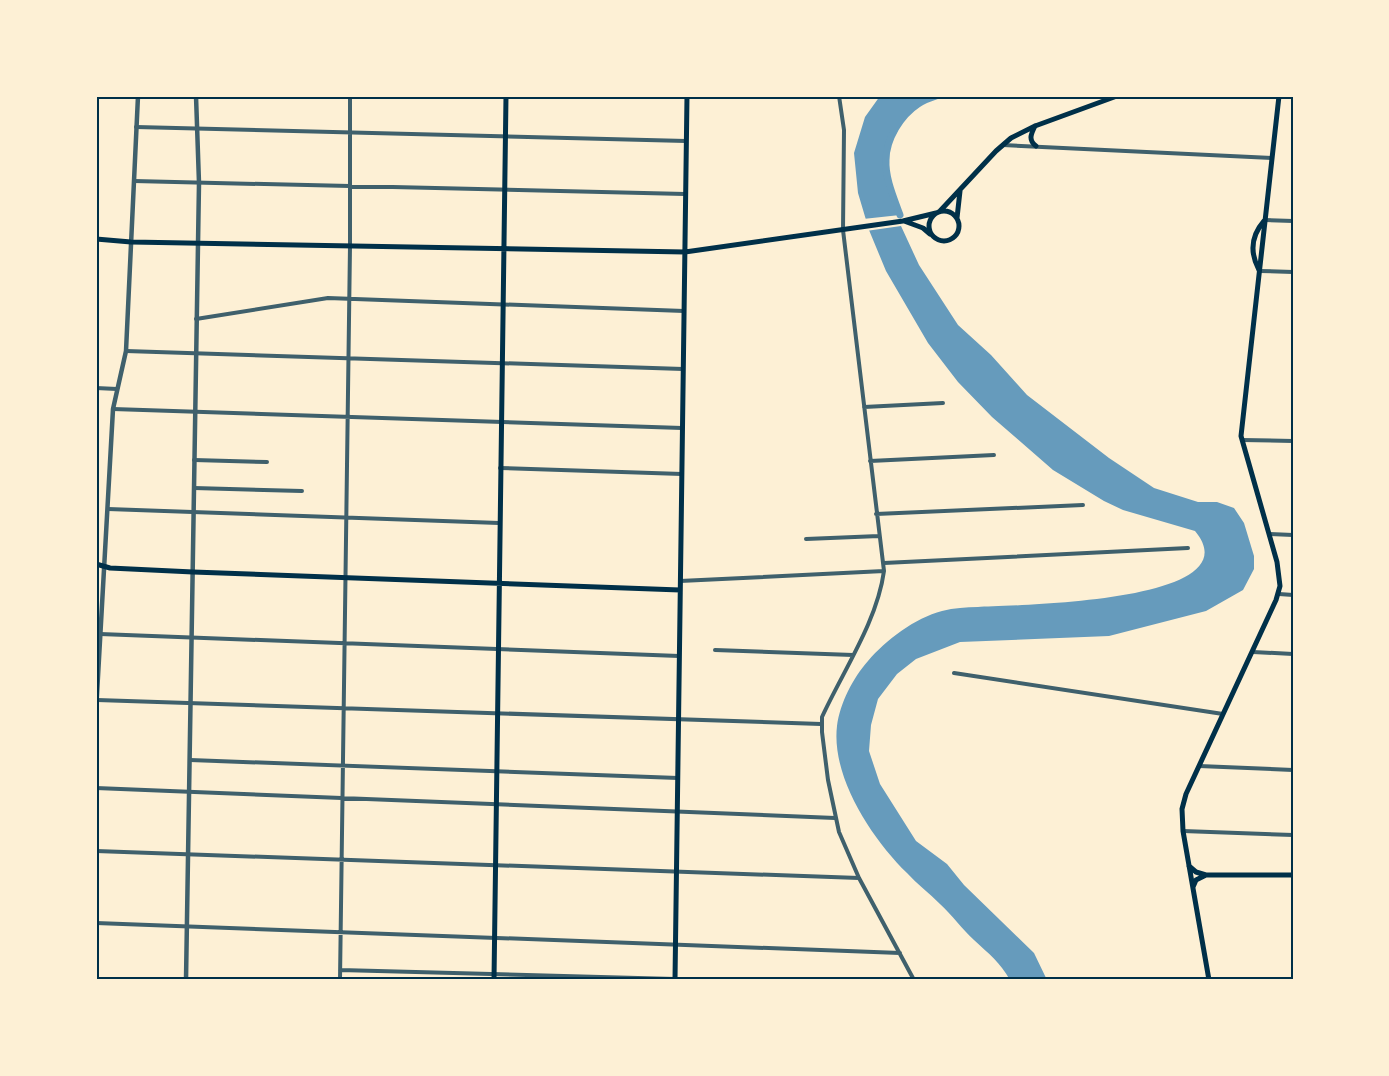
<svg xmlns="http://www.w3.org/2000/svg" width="1389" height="1076" viewBox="0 0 1389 1076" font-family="Spectral,serif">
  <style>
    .water { fill: #669bbc }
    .pier { fill: #fdf0d5 }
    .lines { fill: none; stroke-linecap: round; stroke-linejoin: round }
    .canal { stroke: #669bbc; stroke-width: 7 }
    .minor { stroke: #3f606c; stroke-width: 4 }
    .tertiary { stroke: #3f606c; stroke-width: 4.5 }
    .secondary { stroke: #003049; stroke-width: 5 }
    .neatline { fill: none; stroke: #003049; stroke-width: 2 }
  </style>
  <rect width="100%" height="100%" fill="#fdf0d5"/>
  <path class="water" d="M880,96H936L918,104L899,122L890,139L886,160L889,184L901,226L919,265L958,325L991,355L1027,395L1109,458L1154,488L1198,502H1217L1234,508L1244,523L1254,556V569L1243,590L1206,611L1109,636L960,642L916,659L897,674L878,699L871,725L869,751L880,784L916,841L947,864L964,885L1034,953L1047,980H1010C1000,962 989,954 974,940C962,929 952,915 940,904C929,893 917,884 907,873C872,839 831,777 837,726C840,703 853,678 868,661C886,640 915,618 942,611C954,608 966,607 978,607C1008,605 1256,604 1195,531L1123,510L1104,501L1053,470L992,417L958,382L928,343L886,271L869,230L858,193L854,153L865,117Z"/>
  <path class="pier" d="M900,215L901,226L866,231L863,219Z"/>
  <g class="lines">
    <path class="canal" d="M900,215C894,198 885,178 886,160C886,139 901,115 918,104C924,100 930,98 936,96"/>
    <path class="minor" d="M839,96L844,130L843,230L884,571C877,622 843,671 822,717V732L828,780L839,832L859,878L914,980
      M136,127L686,141
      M1003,145L1272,158
      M134,181L685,194
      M1265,220L1293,221
      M1260,271L1293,272
      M196,319L328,298L684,311
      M126,351L683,369
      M96,388L117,389
      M864,407L943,403
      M113,409L682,428
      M1242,440L1293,441
      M194,460L267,462
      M870,461L994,455
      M500,468L682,474
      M194,488L302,491
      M108,509L499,523
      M876,514L1083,505
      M1269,534L1293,535
      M806,539L879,536
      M884,563L1188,548
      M680,581L884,571
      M1279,594L1293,595
      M100,634L679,656
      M715,650L853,655
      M1253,652L1293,654
      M954,673L1223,714
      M97,700L821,724
      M190,760L678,778
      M1199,766L1293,770
      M96,788L835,818
      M1183,831L1293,835
      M96,851L859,878
      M96,923L900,953
      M340,970L675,979
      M340,980L350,246V96"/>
    <path class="tertiary" d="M96,712L113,409L126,351L138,96
      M186,980L199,183L196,96"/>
    <path class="secondary" d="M1035,126C1031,134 1028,140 1036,146
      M929 226a15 15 0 1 1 30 0a15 15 0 1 1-30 0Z
      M940,211L996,151L1011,138L1035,126L1117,96
      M957,218L960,191
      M904,221L923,228L930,234
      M96,239L131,242L685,252L903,221L936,213
      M1259,270C1250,253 1251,236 1264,221
      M96,564L110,568L193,572L680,590
      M1189,866L1196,872L1206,875H1293
      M1193,887L1196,880L1206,875
      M494,980L506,96
      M675,980L687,96
      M1209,980L1183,831L1182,809L1186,794L1276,600L1280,586L1277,562L1241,436L1279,96"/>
  </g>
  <rect width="1389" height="1076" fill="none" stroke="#fdf0d5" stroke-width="195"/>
  <rect x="98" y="98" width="1194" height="880" class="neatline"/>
</svg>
